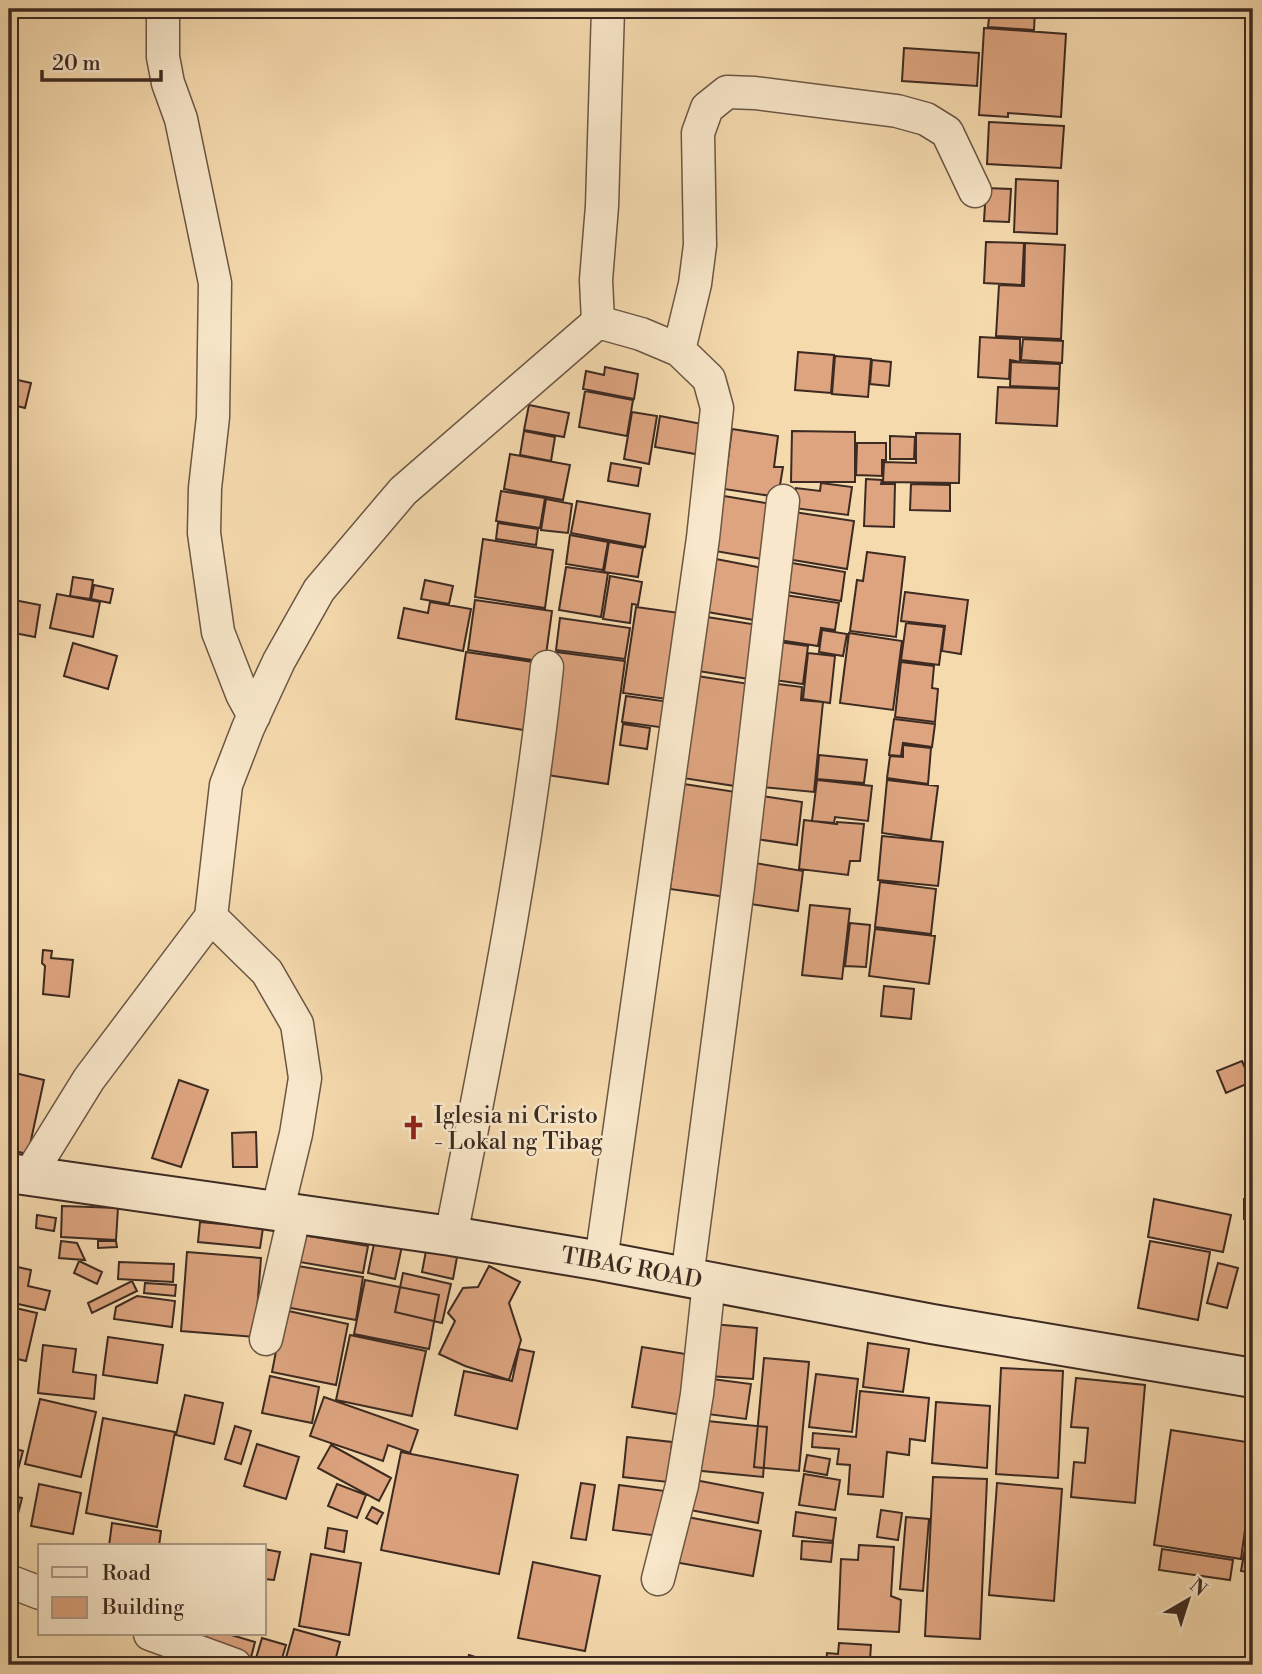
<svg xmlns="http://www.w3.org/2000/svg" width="1262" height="1674" viewBox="0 0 1262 1674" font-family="'Libre Bodoni',serif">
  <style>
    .building { fill: #dda47f; stroke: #3d2a21; stroke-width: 2 }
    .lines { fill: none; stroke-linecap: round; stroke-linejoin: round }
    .street-casing { stroke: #6b5644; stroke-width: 35 }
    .secondary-casing { stroke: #3d2a21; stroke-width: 42 }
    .street { stroke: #f8e7ca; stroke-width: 32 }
    .secondary { stroke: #f8e7ca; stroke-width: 38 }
    .labels { text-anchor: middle; stroke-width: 5; stroke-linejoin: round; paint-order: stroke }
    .poi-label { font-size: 23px; fill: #3d2a21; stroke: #f8e7ca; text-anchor: start }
    .street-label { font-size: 23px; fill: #3d2a21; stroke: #f8e7ca }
  </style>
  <rect width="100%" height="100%" fill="#f5daae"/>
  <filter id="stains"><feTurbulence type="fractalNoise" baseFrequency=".00286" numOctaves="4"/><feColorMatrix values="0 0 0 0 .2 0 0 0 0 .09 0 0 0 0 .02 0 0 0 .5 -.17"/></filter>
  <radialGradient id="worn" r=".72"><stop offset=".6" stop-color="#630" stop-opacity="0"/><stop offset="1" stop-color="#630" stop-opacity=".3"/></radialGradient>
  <path class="building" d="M990,9H1035L1034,30L988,27Z
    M984,28L1066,34L1061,117L1008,113V117L979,115Z
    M904,48L979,53L977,86L902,81Z
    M989,122L1064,126L1061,168L987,164Z
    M1016,179L1058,181L1057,234L1014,232Z
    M986,188L1011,189L1009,222L984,221Z
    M986,242L1024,243L1022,285L984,283Z
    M1025,243L1065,245L1061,339L996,336L999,285L1024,286Z
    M980,337L1020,339V362L1010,360L1009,379L978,377Z
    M1023,339L1063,341L1062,363L1021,360Z
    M798,352L834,355L831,393L795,390Z
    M835,356L871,359L868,397L832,394Z
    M872,360L891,362L889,386L870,384Z
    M1011,362L1060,364L1059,388L1010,386Z
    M605,367L638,374L634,399L583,389L586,371L604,375Z
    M9,378L31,383L25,408L9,404Z
    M998,387L1059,389L1057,426L996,423Z
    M585,391L633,400L627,436L579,427Z
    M529,405L569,413L564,437L524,430Z
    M632,412L657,416L649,464L624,459Z
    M660,416L707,425L701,455L655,447Z
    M732,429L778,436L774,467H783L778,497L724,489Z
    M524,431L555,437L551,461L520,455Z
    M792,431L855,432V482H791Z
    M916,433L960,434L959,483L883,482L884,462L916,463Z
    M890,436L915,437L914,459H890Z
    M857,443H886V460H882V476L856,475Z
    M510,454L570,465L563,500L504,489Z
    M611,463L641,468L638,486L608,481Z
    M866,479L882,480L881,484H895L894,527L864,526Z
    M821,483L852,487L848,515L794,508L796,488L820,491Z
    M911,484L950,485V511L910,510Z
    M501,491L545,498L540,528L496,521Z
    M724,496L771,504L762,559L715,551Z
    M546,499L572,504L568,533L541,530Z
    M577,501L650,514L645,547L571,533Z
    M794,512L854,521L847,569L787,559Z
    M498,523L538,529L536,545L496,539Z
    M570,535L608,542L603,570L566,564Z
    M483,539L553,550L545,608L475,597Z
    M609,542L643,548L638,577L604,572Z
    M867,552L905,557L896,637L850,631L857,580L863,581Z
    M716,559L763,568L754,620L707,612Z
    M786,562L845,572L841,601L782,591Z
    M566,567L608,573L601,617L559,610Z
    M610,576L642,582L638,605L632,604L630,623L603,619Z
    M73,577L93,580L90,599L70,596Z
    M425,580L453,586L449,604L421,599Z
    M94,585L113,589L110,603L91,599Z
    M905,592L968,600L961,654L942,651L945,626L901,621Z
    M57,594L100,602L93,637L50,628Z
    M778,594L839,603L835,630L821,628L818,646L772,639Z
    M14,600L40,605L35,637L9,632Z
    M475,600L552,611L545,662L468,650Z
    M430,602L471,609L463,651L398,638L404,608L428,613Z
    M636,607L687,614L674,700L623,693Z
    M707,617L758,625L749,679L698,671Z
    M560,618L630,628L625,659L556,650Z
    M906,623L944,627L939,665L901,660Z
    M822,630L847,634L843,656L819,652Z
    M849,633L902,641L893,710L840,703Z
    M772,641L808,646L803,684L767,679Z
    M73,643L117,656L108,689L64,676Z
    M466,652L546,664L536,732L456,719Z
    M556,652L625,661L608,784L540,774Z
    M808,653L835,656L830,703L803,699Z
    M901,662L934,666L932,688L938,689L935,722L895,717Z
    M697,676L756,685L741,787L683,778Z
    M770,683L802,687L801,700L823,702L814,792L761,787Z
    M626,696L670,702L666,728L622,722Z
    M894,719L935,724L932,747L903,743L901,756L889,755Z
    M623,724L650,728L647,749L620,745Z
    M903,745L931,748L928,784L887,778L890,756L903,757Z
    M819,755L867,760L864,783L817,779Z
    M817,780L872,786L868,821L835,817L834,823L812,821Z
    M887,780L938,786L931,840L882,833Z
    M684,784L742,793L727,897L670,889Z
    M762,796L802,802L797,845L756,839Z
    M804,820L837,824V822L864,824L860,861H850L848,875L799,869Z
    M882,836L943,842L938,886L878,880Z
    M749,862L803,871L798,911L743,903Z
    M880,882L936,889L931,934L875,927Z
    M810,905L850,909L842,979L802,975Z
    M850,923L870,925L866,967L845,966Z
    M875,929L935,936L929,984L869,976Z
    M43,950L52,951L51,958L73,960L69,997L43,994L45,966L42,963Z
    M884,986L914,989L911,1019L881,1016Z
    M1242,1061L1251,1082L1226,1093L1217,1071Z
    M15,1073L44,1080L28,1154L9,1150V1100Z
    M179,1080L208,1090L181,1167L152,1158Z
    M256,1132L257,1167H233L232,1133Z
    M1154,1199L1231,1215L1223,1252L1148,1237Z
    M1244,1199H1253V1218L1244,1219Z
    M62,1206L118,1208L116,1240L61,1237Z
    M37,1215L56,1218L54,1231L36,1228Z
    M200,1222L263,1228L260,1248L198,1242Z
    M297,1234L368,1246L363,1273L294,1261Z
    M375,1239L402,1246L395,1279L368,1273Z
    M61,1241L77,1243L85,1260L59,1258Z
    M98,1241H116L117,1247L98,1248Z
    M1150,1241L1210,1252L1198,1320L1138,1308Z
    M426,1251L457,1257L453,1279L422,1272Z
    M187,1252L261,1258L255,1337L181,1331Z
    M79,1261L102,1272L97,1284L74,1273Z
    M119,1262L174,1264L173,1282L118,1279Z
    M1218,1263L1238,1268L1227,1308L1207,1303Z
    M292,1265L363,1277L356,1320L285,1307Z
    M13,1266L31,1270L28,1286L50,1291L45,1310L9,1302V1284Z
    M489,1266L520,1282L509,1303L521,1340L509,1380L465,1366L439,1354L455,1321L448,1313L463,1288L478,1287Z
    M403,1273L451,1284L442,1323L395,1312Z
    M365,1280L439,1295L429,1349L354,1334Z
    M132,1281L137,1291L92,1313L88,1303Z
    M145,1283L176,1285L175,1296L144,1293Z
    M137,1296L175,1301L172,1327L114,1319L116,1307Z
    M11,1307L37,1313L26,1361L9,1357V1310Z
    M284,1310L348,1324L336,1385L272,1372Z
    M712,1324L757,1328L753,1379L709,1376Z
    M350,1335L426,1351L412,1416L336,1400Z
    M108,1337L163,1345L157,1383L103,1375Z
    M868,1343L909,1349L903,1392L863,1387Z
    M43,1345L76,1349L73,1372L96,1375L94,1399L38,1393Z
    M642,1347L692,1355L683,1415L632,1407Z
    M519,1349L534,1352L517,1429L455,1415L464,1371L512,1381Z
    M764,1358L809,1362L799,1471L754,1467Z
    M1001,1368L1063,1371L1058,1478L996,1474Z
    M816,1374L858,1379L852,1432L809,1427Z
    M270,1376L319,1387L312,1423L262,1413Z
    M1076,1378L1145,1385L1135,1503L1071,1497L1074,1462L1085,1463L1088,1428L1071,1427Z
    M712,1379L751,1384L746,1419L707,1414Z
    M860,1391L929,1398L925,1441L910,1439L909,1455L887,1452L883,1497L848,1494L850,1465L837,1464L839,1449L812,1447L813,1433L856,1437Z
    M185,1395L223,1403L214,1444L176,1435Z
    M324,1397L418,1430L410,1453L388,1445L383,1461L310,1436Z
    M40,1399L96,1412L81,1477L25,1464Z
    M936,1402L990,1406L987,1468L932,1463Z
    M103,1418L175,1432L157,1527L86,1513Z
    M697,1420L767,1427L763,1477L692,1470Z
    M235,1426L251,1431L241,1464L225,1459Z
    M1171,1430L1253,1443V1472L1241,1559L1154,1545Z
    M627,1437L672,1442L668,1482L623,1477Z
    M257,1444L299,1457L286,1499L244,1486Z
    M331,1445L391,1478L379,1501L318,1468Z
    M9,1447L23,1451L13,1488L9,1487Z
    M401,1452L518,1475L499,1574L381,1550Z
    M807,1455L830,1459L827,1475L804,1471Z
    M804,1474L840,1480L835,1510L799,1505Z
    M933,1477L987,1479L980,1639L925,1636Z
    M695,1480L763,1493L758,1523L690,1510Z
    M581,1483L595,1485L586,1540L571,1538Z
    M997,1483L1062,1489L1054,1601L989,1595Z
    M39,1484L81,1493L73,1534L31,1526Z
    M337,1484L366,1495L357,1518L328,1506Z
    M619,1485L665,1491L659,1536L613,1530Z
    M9,1495L22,1498L13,1533L9,1532Z
    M1253,1503V1573L1241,1571Z
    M372,1507L383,1513L377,1524L366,1518Z
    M881,1510L902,1513L898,1540L877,1537Z
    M796,1512L836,1518L833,1541L793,1536Z
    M682,1516L761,1531L753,1576L674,1562Z
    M906,1517L929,1519L923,1591L900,1589Z
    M112,1523L161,1531L159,1546H109Z
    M328,1528L347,1531L344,1552L325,1548Z
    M802,1541L833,1543L831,1562L801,1559Z
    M859,1545L894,1547L891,1596L901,1600L899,1632L838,1629L841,1559L858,1560Z
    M264,1549L280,1552L274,1580L264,1579Z
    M1162,1549L1233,1560L1230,1580L1159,1570Z
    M311,1554L361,1563L349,1635L299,1626Z
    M533,1562L600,1576L585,1651L518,1638Z
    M294,1629L340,1642L334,1665H284Z
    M207,1634H228L255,1642L249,1665L202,1655Z
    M262,1638L286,1645L280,1665H254Z
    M839,1643L871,1645L870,1660L900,1662V1665H826L827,1653L838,1654Z
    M469,1655L500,1665H465Z"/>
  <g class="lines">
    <defs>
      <path id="street" d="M163,9V57L168,83L181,119L215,283L213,417L205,488L204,533L218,632L242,694L254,716
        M598,322L641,334L679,350L709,379L717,408L703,538L601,1261
        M679,350L695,284L700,245L698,133L707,108L727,92L755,93L897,111L926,119L947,132L975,191
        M29,1176L89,1079L211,917
        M277,1212L296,1134L305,1078L297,1024L267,972L211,917L226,785L248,728L279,661L319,590L403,491L598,322L596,280L602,206L608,9
        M451,1236C488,1047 527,858 547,667
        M687,1278L738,887L783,501
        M266,1339L295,1213
        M658,1579L682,1485L697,1394L709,1282
        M9,1581L40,1593
        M150,1634L235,1665"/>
      <g id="secondary">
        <path id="s1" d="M9,1173L451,1236L601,1261L932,1324L1253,1378"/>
      </g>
    </defs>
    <use href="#street" class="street-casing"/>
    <use href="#secondary" class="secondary-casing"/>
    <use href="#street" class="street"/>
    <use href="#secondary" class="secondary"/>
  </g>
  <defs>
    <symbol id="church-bare" viewBox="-9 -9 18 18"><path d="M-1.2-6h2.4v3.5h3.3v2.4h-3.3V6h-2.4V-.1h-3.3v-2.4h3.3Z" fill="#8f2418" stroke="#f8e7ca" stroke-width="2.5" paint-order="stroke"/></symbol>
  </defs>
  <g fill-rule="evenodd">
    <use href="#church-bare" x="396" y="1110" width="35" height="35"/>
  </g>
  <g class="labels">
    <g class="poi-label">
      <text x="434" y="1123">Iglesia ni Cristo<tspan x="434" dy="26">- Lokal ng Tibag</tspan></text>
    </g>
    <g class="street-label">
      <text dy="8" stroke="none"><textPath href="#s1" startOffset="630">TIBAG ROAD</textPath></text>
    </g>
  </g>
  <rect width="1262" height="1674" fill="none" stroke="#f5daae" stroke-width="35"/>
  <rect x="10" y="10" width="1241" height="1653" fill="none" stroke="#3d2a21" stroke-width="3.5"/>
  <rect x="18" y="18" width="1227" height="1639" fill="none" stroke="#3d2a21" stroke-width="2"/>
  <rect x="38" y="1544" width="228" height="91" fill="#f8e7ca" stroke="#ad9b86" stroke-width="2"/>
  <rect x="52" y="1567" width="35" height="10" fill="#f8e7ca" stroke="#ad9b86" stroke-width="2"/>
  <text x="102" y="1580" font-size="21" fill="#3d2a21">Road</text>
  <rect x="52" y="1597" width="35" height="21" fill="#dda47f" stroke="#ad9b86" stroke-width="2"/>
  <text x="102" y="1614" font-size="21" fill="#3d2a21">Building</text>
  <g transform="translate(1188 1600) rotate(39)" stroke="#f8e7ca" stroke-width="5" paint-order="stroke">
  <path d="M0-5L12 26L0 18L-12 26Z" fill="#3d2a21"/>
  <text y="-10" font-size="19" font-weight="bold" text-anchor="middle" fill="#3d2a21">N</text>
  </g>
  <path d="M42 70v10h119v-10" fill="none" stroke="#3d2a21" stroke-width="3.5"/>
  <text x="52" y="70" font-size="21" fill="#3d2a21" stroke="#f8e7ca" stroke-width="5" paint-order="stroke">20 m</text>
  <rect width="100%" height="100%" filter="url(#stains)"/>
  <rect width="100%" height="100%" fill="url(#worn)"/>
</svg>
